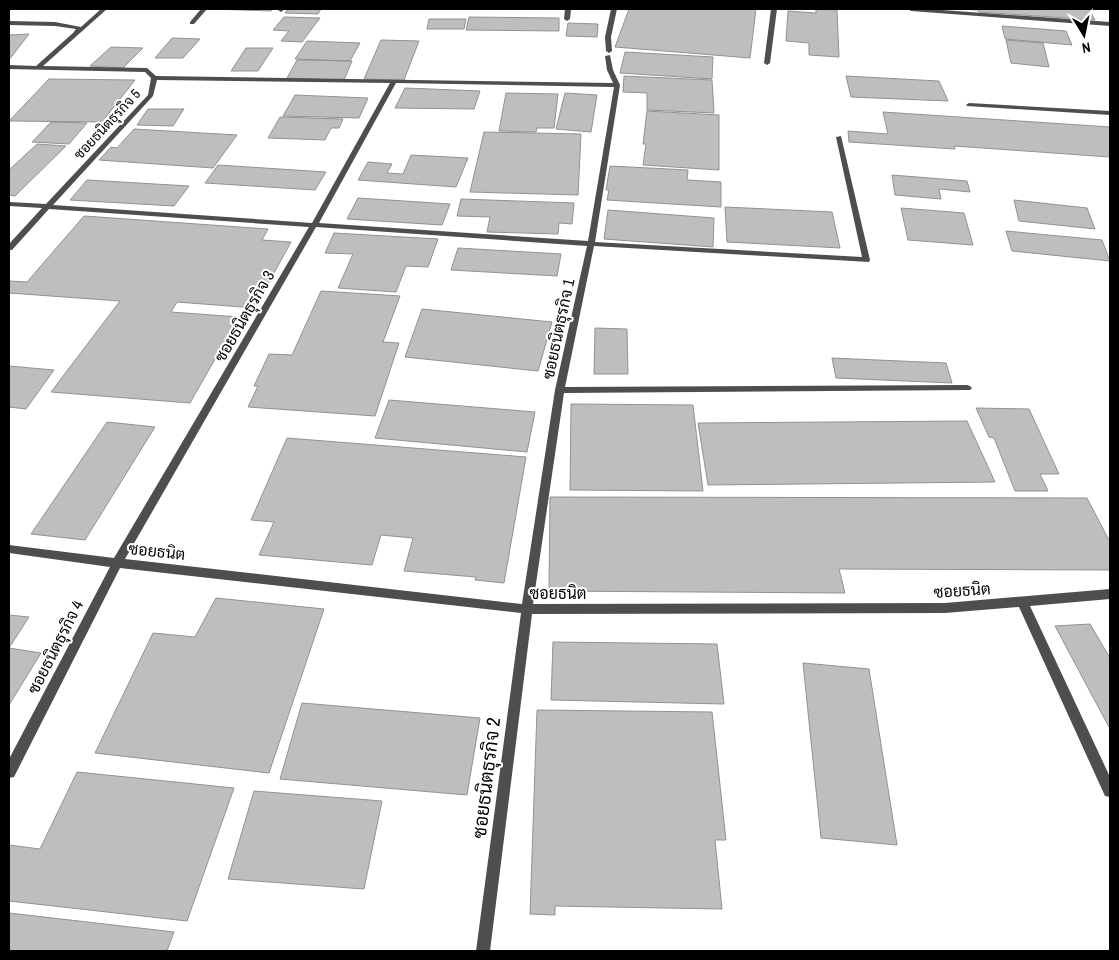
<svg xmlns="http://www.w3.org/2000/svg" width="1119" height="960" viewBox="0 0 1119 960" font-family="'Archivo Narrow',Sarabun,sans-serif">
  <style>
    .building { fill: #bebebe; stroke: #929292 }
    .lines { fill: none; stroke-linecap: round; stroke-linejoin: round }
    .lane { fill: #4e4e4e; fill-rule: evenodd }
    .street { fill: #4e4e4e; fill-rule: evenodd }
    .labels { text-anchor: middle; stroke-width: 4; stroke-linejoin: round; paint-order: stroke }
    .far-street-label { font-size: 14px; fill: #000; stroke: #fff }
    .street-label { font-size: 16px; fill: #000; stroke: #fff }
    .near-street-label { font-size: 19px; fill: #000; stroke: #fff }
  </style>
  <rect width="100%" height="100%" fill="#fff"/>
  <path class="building" d="M211,9H273L271,11Z
    M288,9H321L318,14L285,13Z
    M629,9H756L750,58L615,47Z
    M816,9L837,10L839,57L809,55V43L786,41L788,11L816,13Z
    M956,9H1089L1095,20L979,12L978,10Z
    M284,17L320,18L302,42L281,41L289,31L273,30Z
    M469,17L559,18V31L466,30Z
    M429,19H466L464,29H427Z
    M568,23L598,24L597,37L566,36Z
    M1002,26L1066,31L1072,45L1005,39Z
    M29,34L9,60V35Z
    M172,38L200,39L183,58H155Z
    M381,40L419,41L404,80L364,79Z
    M1006,40L1043,43L1049,67L1011,63Z
    M307,41L360,43L350,61L295,59Z
    M111,47L143,48L123,68L90,66Z
    M246,48H273L258,71H231Z
    M625,52L713,57L712,79L620,73Z
    M297,60L352,61L344,80L287,78Z
    M624,76L712,80L714,113L647,110V93L623,92Z
    M846,76L939,81L948,101L851,97Z
    M49,79L135,80L102,122L9,121Z
    M405,88L480,91L474,109L395,108Z
    M506,93L558,94L554,128H537L536,132L499,131Z
    M565,93L597,95L591,132L556,129Z
    M295,95L368,98L359,118L283,116Z
    M148,109H184L173,126L137,125Z
    M647,111L719,115V170L643,165L646,144H643Z
    M883,112L1110,127V157L954,146L955,149L849,142L848,131L888,134Z
    M280,117L343,119L339,128H331L325,140L268,138Z
    M51,122L87,123L69,144L32,142Z
    M134,129L237,135L213,168L99,160L111,147L117,148Z
    M484,132L581,134L578,195L470,192Z
    M37,144L66,146L15,196L9,195V170Z
    M411,155L468,158L456,187L358,180L368,162L392,164L387,173L403,174Z
    M218,165L326,172L315,190L205,183Z
    M610,166L688,170L687,180L721,182V207L607,200L609,190H606Z
    M892,175L967,181L970,192L939,189L941,199L895,195Z
    M87,180L189,186L174,206L70,200Z
    M358,198L450,204L442,225L347,219Z
    M461,199L574,203L572,224L559,223L558,234L487,232L490,217L457,216Z
    M1014,200L1087,208L1095,229L1019,221Z
    M725,207L832,212L840,248L727,242Z
    M901,208L964,213L973,245L908,240Z
    M608,210L714,218L713,247L604,239Z
    M84,216L268,229L262,240L291,242L255,308L177,302L171,312L239,317L190,403L51,392L120,301L9,293V281L27,282Z
    M1006,231L1102,240L1110,261L1012,251Z
    M334,233L438,239L428,267L406,266L396,292L338,288L353,254L325,253Z
    M458,248L561,254L557,276L451,270Z
    M321,291L400,296L383,342L399,343L375,416L248,407L258,386H254L269,354L292,355Z
    M422,309L552,322L538,371L405,357Z
    M595,328L627,329L628,374H594Z
    M832,358L946,363L952,383L836,378Z
    M9,366L54,370L26,409L9,407Z
    M389,400L535,412L527,452L375,438Z
    M571,404L693,405L703,491L570,490Z
    M976,408L1029,409L1059,474H1040L1048,491H1015L994,438L989,437Z
    M967,421L995,482L708,485L698,423Z
    M107,422L155,427L85,540L31,534Z
    M287,438L526,457L504,583L475,580L476,577L404,571L413,538L381,535L372,565L259,555L274,522L251,520Z
    M550,497L1087,498L1110,542V570L839,569L845,593L549,591Z
    M216,598L324,609L269,773L95,753L153,633L195,637Z
    M9,615L29,617L9,648L41,653L9,705Z
    M1090,624L1110,658V729L1055,626Z
    M553,642L717,644L724,704L551,700Z
    M803,663L869,669L897,845L821,838Z
    M302,703L480,718L467,795L280,779Z
    M537,710L712,712L726,840H715L722,909L555,906V915L530,914Z
    M77,772L234,788L187,921L9,901V845L40,849Z
    M254,791L382,801L364,889L228,879Z
    M9,913L174,932L167,951H9Z"/>
  <g class="lines">
    <path class="lane" d="M969,103L1110,111V115L967,106L966,105Z"/>
    <path class="street" d="M101,9H107L43,66L147,68L156,76L613,83L607,70L605,56L610,55L613,70L620,85L595,242L862,257L836,137L841,136L870,260L869,262L594,246L565,387L967,385L970,386L972,388L970,390L564,393L533,604L945,603L1110,589V599L1030,606L1110,777V797L1105,796L1019,607L945,613L532,614L490,951H476L521,613L120,568L14,777L9,778V759L110,567L9,553V545L114,558L309,227L49,209L12,250H9V244L42,208L9,206V202L46,204L148,95L151,78L145,72L9,69V65L36,66L73,33L76,29L55,26L9,25V21L55,22L81,27ZM157,80L390,83L312,223L53,205L153,96ZM396,83L614,87L588,241L319,223ZM316,227L587,246L555,390L522,604L125,559Z
      M201,9H207L194,24H190V22Z
      M279,9H285L281,12L278,10Z
      M565,9H571L570,19L567,21L564,19Z
      M611,9H617L611,37L612,51L609,53L606,51L605,37Z
      M771,9H777L770,63L767,65L764,63Z
      M908,9H928L1110,22V26L911,11Z"/>
  </g>
  <g class="labels">
    <g class="far-street-label">
      <text transform="translate(107 124) rotate(-47)" y="5">ซอยธนิตธุรกิจ 5</text>
    </g>
    <g class="street-label">
      <text transform="translate(244 316) rotate(-60)" y="6">ซอยธนิตธุรกิจ 3</text>
      <text transform="translate(558 329) rotate(-78)" y="6">ซอยธนิตธุรกิจ 1</text>
      <text transform="translate(157 551) rotate(6)" y="6">ซอยธนิต</text>
      <text transform="translate(962 590) rotate(-4)" y="6">ซอยธนิต</text>
      <text x="558" y="599">ซอยธนิต</text>
      <text transform="translate(55 647) rotate(-63)" y="6">ซอยธนิตธุรกิจ 4</text>
    </g>
    <g class="near-street-label">
      <text transform="translate(486 778) rotate(-83)" y="7">ซอยธนิตธุรกิจ 2</text>
    </g>
  </g>
  <rect width="1119" height="960" fill="none" stroke="#000000" stroke-width="20"/>
  <g transform="translate(1084 35) rotate(170)" stroke="#ffffff" stroke-width="4" paint-order="stroke">
  <path d="M0-4L9 19L0 12L-9 19Z" fill="#000000"/>
  <text y="-8" font-size="14" font-weight="bold" text-anchor="middle" fill="#000000">N</text>
  </g>
</svg>
